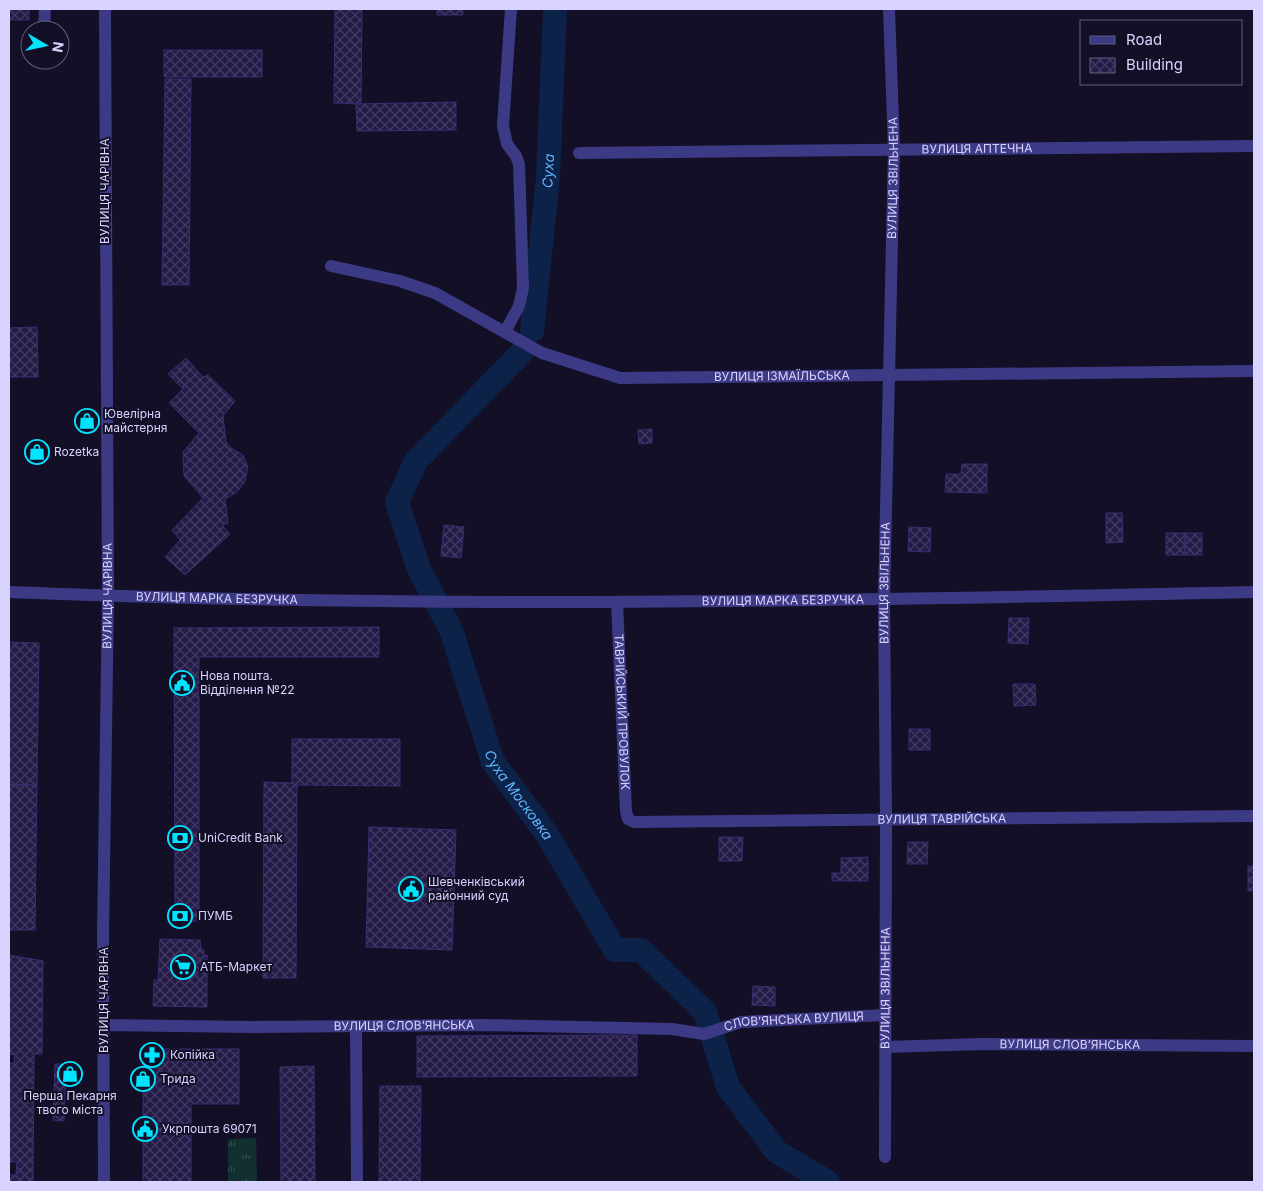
<svg xmlns="http://www.w3.org/2000/svg" width="1263" height="1191" viewBox="0 0 1263 1191" font-family="Inter,sans-serif">
  <style>
    .grass { fill: url(#grass-tufts) }
    .lines { fill: none; stroke-linecap: round; stroke-linejoin: round }
    .river { stroke: #0c2248; stroke-width: 24 }
    .building { fill: url(#building-cross-hatch); stroke: #3b2d73 }
    .minor { stroke: #3d3a85; stroke-width: 12 }
    .labels { text-anchor: middle; stroke-width: 4; stroke-linejoin: round; paint-order: stroke }
    .street-label { font-size: 12px; fill: #d9d4ff; stroke: #130f26 }
    .poi-label { font-size: 12px; fill: #d9d4ff; stroke: #130f26; text-anchor: start }
    .water-label { font-size: 14px; font-style: italic; fill: #62b6ff; stroke: #130f26 }
  </style>
  <defs>
    <pattern id="grass-tufts" width="24" height="20" patternUnits="userSpaceOnUse" patternTransform="scale(1.25)"><rect width="24" height="20" fill="#12302f"/><path d="M3 7l-1-3M5 7V3M7 7l1-3M15 17l-1-3M17 17v-4M19 17l1-3" fill="none" stroke="#344d4e"/></pattern>
    <pattern id="building-cross-hatch" width="8" height="8" patternUnits="userSpaceOnUse" patternTransform="scale(1.25)"><rect width="8" height="8" fill="#241b47"/><path d="M0 0l8 8M0 8l8-8" fill="none" stroke="#433b63"/></pattern>
  </defs>
  <rect width="100%" height="100%" fill="#130f26"/>
  <path class="grass" d="M256,1138L257,1182H228V1139Z"/>
  <g class="lines">
    <g class="river">
      <path id="s1" d="M532,331L548,178L555,9"/>
      <path id="s2" d="M523,351L416,461L397,502L419,569L451,630L493,762L546,833L615,950H641L705,1012L728,1087L777,1152L828,1182"/>
    </g>
  </g>
  <path class="building" d="M9,9H29V20H9Z
    M335,9H362L361,104L334,103Z
    M437,9H463V15H437Z
    M164,50H262V77H164Z
    M165,79H191L189,285H162Z
    M456,102V130L357,131L356,104Z
    M37,327L38,377H9V328Z
    M186,358L203,377L208,375L235,401L223,416L226,442L231,448L243,455L248,467L245,481L237,492L225,499L228,523L222,525L230,534L185,575L165,557L180,540L172,530L203,498L184,476L183,452L199,433L169,403L183,389L168,374Z
    M652,429V443L639,444L638,430Z
    M962,464H987V493L945,492L946,474H961Z
    M1106,513H1122L1123,542L1106,543Z
    M444,525L464,527L461,558L441,556Z
    M909,527L931,528L930,552L908,551Z
    M1166,533H1185V555H1166Z
    M1185,533H1202V555H1185Z
    M1009,618H1029L1028,644L1008,643Z
    M379,627V657H199V921H175L174,628Z
    M9,642L39,643L37,785H9Z
    M1013,684H1035L1036,705L1014,706Z
    M909,729H930V750H909Z
    M292,739H400V786L297,785L296,978H263L264,782L292,783Z
    M9,785H37L35,930H9Z
    M369,827L456,830L452,950L366,947Z
    M719,837H743L742,861H719Z
    M908,842H928L927,864H907Z
    M868,857V881H832V873H841V858Z
    M1248,866H1254V891H1248Z
    M160,939L200,940L201,949L204,950V955H207V1007L153,1006L154,980H158Z
    M9,955L43,961L42,1054H34L33,1182H9V1175H16L17,1162H9V1063H14L15,1055L9,1054Z
    M753,986L775,987V1006L752,1005Z
    M637,1035V1076L417,1077V1036Z
    M143,1049H239V1104H191V1182H143Z
    M55,1064H66L64,1121L53,1120Z
    M314,1066L315,1182H281L280,1067Z
    M380,1086H421L420,1182H379Z"/>
  <g class="lines">
    <g class="minor">
      <path d="M44,30L45,9"/>
      <path id="s3" d="M579,153L1254,146"/>
      <path id="s4" d="M331,266L400,281L435,293L542,353L620,378L1254,371"/>
      <path d="M505,332L519,306L523,288L519,164L516,156L507,144L503,126L511,9"/>
      <path id="s5" d="M9,592C424,609 839,601 1254,592"/>
      <path id="s6" d="M617,602L626,811L628,819L634,822L1254,816"/>
      <path id="s7" d="M104,1025L252,1027L483,1025L672,1029L704,1034L741,1022L885,1015"/>
      <path d="M356,1027L357,1182"/>
      <path id="s8" d="M885,1047L982,1044L1254,1046"/>
      <path id="s9" d="M885,1157L886,818L884,600L894,149L889,9"/>
      <path id="s10" d="M104,1182L103,936L108,596L105,9"/>
    </g>
  </g>
  <defs>
    <symbol id="shop-ring" viewBox="-11 -11 22 22"><circle r="9.5" fill="#130f26" stroke="#00e5ff" stroke-width="1.5"/><path d="M-5-2.5h2.3a2.7 3.5 0 0 1 5.4 0H5L5.5 6h-11ZM-1.5-2.5h3a1.5 2.3 0 0 0-3 0Z" fill="#00e5ff"/></symbol>
    <symbol id="civic-ring" viewBox="-11 -11 22 22"><circle r="9.5" fill="#130f26" stroke="#00e5ff" stroke-width="1.5"/><path d="M-.6-6.5H3V-4.5H.6V-3L4-1V1h2V6H-6V1h2V-1L-.6-3ZM-1.2 2.5V6h2.4V2.5Z" fill="#00e5ff"/></symbol>
    <symbol id="bank-ring" viewBox="-11 -11 22 22"><circle r="9.5" fill="#130f26" stroke="#00e5ff" stroke-width="1.5"/><path d="M-6-4H6V4H-6ZM0-2.3a2.3 2.3 0 1 0 0 4.6a2.3 2.3 0 1 0 0-4.6Z" fill="#00e5ff"/></symbol>
    <symbol id="supermarket-ring" viewBox="-11 -11 22 22"><circle r="9.5" fill="#130f26" stroke="#00e5ff" stroke-width="1.5"/><path d="M-6-5.5h2.5l.6 2H6L4.5 2H-2.5L-4.4-4H-6ZM-1.5 3.2a1.3 1.3 0 1 0 .1 0ZM3 3.2a1.3 1.3 0 1 0 .1 0Z" fill="#00e5ff"/></symbol>
    <symbol id="pharmacy-ring" viewBox="-11 -11 22 22"><circle r="9.5" fill="#130f26" stroke="#00e5ff" stroke-width="1.5"/><path d="M-2-6h4v4h4v4h-4v4h-4v-4h-4v-4h4Z" fill="#00e5ff"/></symbol>
  </defs>
  <g fill-rule="evenodd">
    <use href="#shop-ring" x="73" y="407" width="28" height="28"/>
    <use href="#shop-ring" x="23" y="438" width="28" height="28"/>
    <use href="#civic-ring" x="168" y="669" width="28" height="28"/>
    <use href="#bank-ring" x="166" y="824" width="28" height="28"/>
    <use href="#civic-ring" x="397" y="875" width="28" height="28"/>
    <use href="#bank-ring" x="166" y="902" width="28" height="28"/>
    <use href="#supermarket-ring" x="169" y="953" width="28" height="28"/>
    <use href="#pharmacy-ring" x="138" y="1041" width="28" height="28"/>
    <use href="#shop-ring" x="56" y="1060" width="28" height="28"/>
    <use href="#shop-ring" x="129" y="1065" width="28" height="28"/>
    <use href="#civic-ring" x="131" y="1115" width="28" height="28"/>
  </g>
  <g class="labels">
    <g class="street-label">
      <text dy="4" stroke="none"><textPath href="#s3" startOffset="398">ВУЛИЦЯ АПТЕЧНА</textPath></text>
      <text dy="4" stroke="none"><textPath href="#s9" startOffset="979">ВУЛИЦЯ ЗВІЛЬНЕНА</textPath></text>
      <text transform="translate(105 191) rotate(-90)" y="4">ВУЛИЦЯ ЧАРІВНА</text>
      <text dy="4" stroke="none"><textPath href="#s4" startOffset="474">ВУЛИЦЯ ІЗМАЇЛЬСЬКА</textPath></text>
      <text dy="4" stroke="none"><textPath href="#s9" startOffset="574">ВУЛИЦЯ ЗВІЛЬНЕНА</textPath></text>
      <text dy="4" stroke="none"><textPath href="#s10" startOffset="586">ВУЛИЦЯ ЧАРІВНА</textPath></text>
      <text dy="4" stroke="none"><textPath href="#s5" startOffset="208">ВУЛИЦЯ МАРКА БЕЗРУЧКА</textPath></text>
      <text dy="4" stroke="none"><textPath href="#s5" startOffset="774">ВУЛИЦЯ МАРКА БЕЗРУЧКА</textPath></text>
      <text dy="4" stroke="none"><textPath href="#s6" startOffset="110">ТАВРІЙСЬКИЙ ПРОВУЛОК</textPath></text>
      <text dy="4" stroke="none"><textPath href="#s6" startOffset="532">ВУЛИЦЯ ТАВРІЙСЬКА</textPath></text>
      <text dy="4" stroke="none"><textPath href="#s9" startOffset="169">ВУЛИЦЯ ЗВІЛЬНЕНА</textPath></text>
      <text transform="translate(104 1000) rotate(-90)" y="4">ВУЛИЦЯ ЧАРІВНА</text>
      <text dy="4" stroke="none"><textPath href="#s7" startOffset="692">СЛОВ’ЯНСЬКА ВУЛИЦЯ</textPath></text>
      <text dy="4" stroke="none"><textPath href="#s7" startOffset="300">ВУЛИЦЯ СЛОВ’ЯНСЬКА</textPath></text>
      <text dy="4" stroke="none"><textPath href="#s8" startOffset="185">ВУЛИЦЯ СЛОВ’ЯНСЬКА</textPath></text>
    </g>
    <g class="poi-label">
      <text x="104" y="418">Ювелірна<tspan x="104" dy="14">майстерня</tspan></text>
      <text x="54" y="456">Rozetka</text>
      <text x="200" y="680">Нова пошта.<tspan x="200" dy="14">Відділення №22</tspan></text>
      <text x="198" y="842">UniCredit Bank</text>
      <text x="428" y="886">Шевченківський<tspan x="428" dy="14">районний суд</tspan></text>
      <text x="198" y="920">ПУМБ</text>
      <text x="200" y="971">АТБ-Маркет</text>
      <text x="170" y="1059">Копійка</text>
      <text x="160" y="1083">Трида</text>
      <text x="70" y="1100" text-anchor="middle">Перша Пекарня<tspan x="70" dy="14">твого міста</tspan></text>
      <text x="162" y="1133">Укрпошта 69071</text>
    </g>
    <g class="water-label">
      <text dy="5" stroke="none"><textPath href="#s1" startOffset="161">Суха</textPath></text>
      <text dy="5" stroke="none"><textPath href="#s2" startOffset="518">Суха Московка</textPath></text>
    </g>
  </g>
  <rect width="1263" height="1191" fill="none" stroke="#d9d4ff" stroke-width="20"/>
  <rect x="1080" y="20" width="162" height="65" fill="#130f26" stroke="#625e7d"/>
  <rect x="1090" y="36" width="25" height="8" fill="#3d3a85" stroke="#625e7d"/>
  <text x="1126" y="45" font-size="15" fill="#d9d4ff">Road</text>
  <rect x="1090" y="58" width="25" height="15" fill="url(#building-cross-hatch)" stroke="#625e7d"/>
  <text x="1126" y="70" font-size="15" fill="#d9d4ff">Building</text>
  <g transform="translate(45 45) rotate(99)"><circle r="24" fill="#130f26" stroke="#625e7d"/>
  <path d="M0-4L9 19L0 12L-9 19Z" fill="#00e5ff"/>
  <text y="-8" font-size="14" font-weight="bold" text-anchor="middle" fill="#d9d4ff">N</text>
  </g>
</svg>
